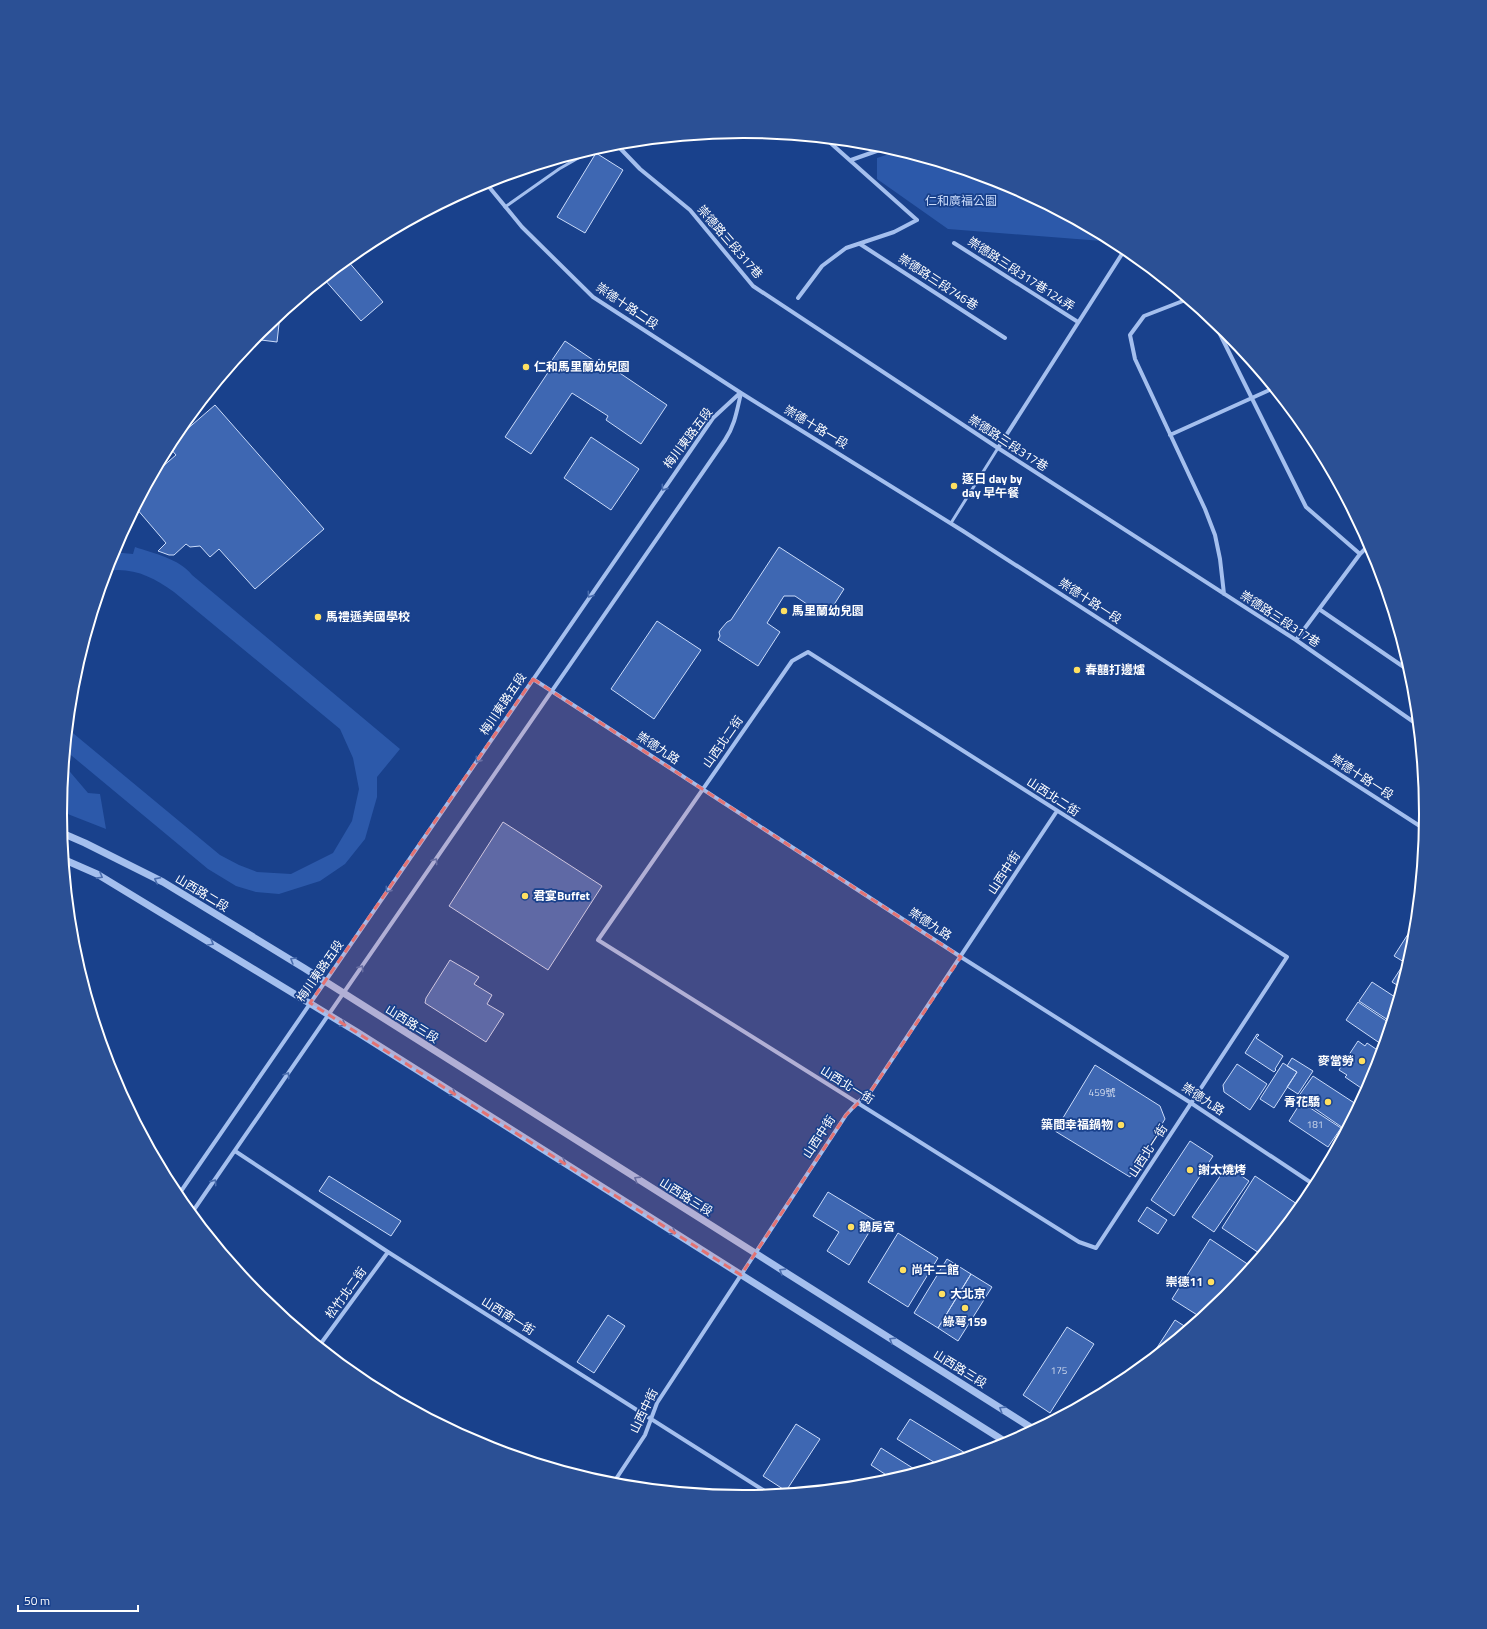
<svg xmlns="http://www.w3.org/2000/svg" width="1487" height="1629" viewBox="0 0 1487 1629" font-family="'Titillium Web','Noto Sans TC',sans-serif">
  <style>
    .green { fill: #2c59aa }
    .building { fill: #3e67b2; stroke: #cadbfa }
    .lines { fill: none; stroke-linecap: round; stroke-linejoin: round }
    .service { stroke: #a4bfee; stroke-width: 3 }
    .minor { stroke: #a4bfee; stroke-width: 4 }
    .tertiary { stroke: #a4bfee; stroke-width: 7 }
    .oneway { stroke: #4a6dae }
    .marked { fill: #e47373; fill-opacity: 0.2; stroke: #e47373; stroke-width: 3; stroke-dasharray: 8 5; stroke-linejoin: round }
    .poi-dot { fill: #ffe061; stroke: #19418c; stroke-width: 1.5 }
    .labels { text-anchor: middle; stroke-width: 3.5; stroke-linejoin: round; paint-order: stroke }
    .number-label { font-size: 10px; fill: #cfd9ec }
    .park-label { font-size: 12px; fill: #cadbfa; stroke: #19418c }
    .street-label { font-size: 12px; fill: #fff; stroke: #19418c }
    .poi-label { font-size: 12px; font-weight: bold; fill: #fff; stroke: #19418c; text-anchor: start }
    .rim { fill: none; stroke: #fff; stroke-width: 2 }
  </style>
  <rect width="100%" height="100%" fill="#19418c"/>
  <path class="green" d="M898,151L1005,183L1115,242L948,229L877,179V158Z
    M135,547C153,553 180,559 192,575L400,749L377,777V797L365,839L345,864L320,881L279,894L256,892L236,886L208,869L66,751L68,729L220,855L239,865L257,872L291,874L333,853L352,821L359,789L353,758L340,729L174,592C152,577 134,567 106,571L112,552L133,554Z
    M65,766L88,793L100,794L106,829L60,811Z"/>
  <path class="building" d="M596,153L623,170L585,233L557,217Z
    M347,260L383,302L361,321L324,279Z
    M280,315L277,342L253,339L260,331Z
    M565,341L596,362L599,359L667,405L641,444L606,420L608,416L572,393L531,454L505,437L549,371L546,369Z
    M215,405L324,529L255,589L219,549L210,557L200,546L190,547L186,544L174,555H169L158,551L166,543L136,508L154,474L176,455L169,447L170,444Z
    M591,437L639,469L611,510L564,478Z
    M779,547L844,589L826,617L795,596H784L767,623L780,632L758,666L718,640L720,636L719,632L721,629L727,622L731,620Z
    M657,621L701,650L654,719L611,689Z
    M503,822L602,886L548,970L449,906Z
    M1417,920L1414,948L1409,965L1394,956Z
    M450,960L479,977L474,984L492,995L487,1004L504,1014L486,1042L425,1003L426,998Z
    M1403,965L1408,968L1402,988L1392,982Z
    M1372,982L1398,999L1391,1022L1359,1001Z
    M1358,1002L1391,1024L1384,1046L1346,1020Z
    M1257,1034L1259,1035L1256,1038L1283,1056L1275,1069L1276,1070L1274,1072L1245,1053Z
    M1358,1041L1365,1046L1367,1043L1382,1053L1375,1076L1367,1092L1345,1077L1347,1075L1339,1070Z
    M1292,1058L1313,1071L1298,1094L1287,1087L1297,1072L1287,1066Z
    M1283,1063L1297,1072L1274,1108L1260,1099Z
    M1237,1064L1267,1084L1250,1110L1224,1092L1223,1085Z
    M1095,1065L1160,1106L1165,1119L1130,1177L1055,1131Z
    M1313,1076L1359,1106L1346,1130L1298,1097Z
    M1301,1102L1341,1128L1328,1147L1289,1121Z
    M1190,1141L1213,1156L1174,1216L1151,1200Z
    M1227,1166L1249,1181L1214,1232L1192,1217Z
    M329,1176L401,1221L391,1236L319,1191Z
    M1255,1176L1300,1206L1301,1208L1262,1255L1222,1228Z
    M828,1192L876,1221L849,1265L827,1251L839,1232L813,1216Z
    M1147,1207L1167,1220L1158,1234L1138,1221Z
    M898,1233L938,1258L908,1307L868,1282Z
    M1210,1239L1252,1267L1227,1298L1202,1318L1172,1299Z
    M947,1259L971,1274L938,1328L914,1313Z
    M971,1274L992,1287L958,1341L938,1328Z
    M608,1315L625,1326L594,1373L577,1362Z
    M1175,1320L1189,1329L1147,1363Z
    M1067,1327L1094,1344L1050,1413L1023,1395Z
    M910,1419L970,1456L940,1466L897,1439Z
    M796,1424L820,1439L786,1491L763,1476Z
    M881,1448L919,1472L894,1480L871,1465Z"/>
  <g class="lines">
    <path class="service" d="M505,207L559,169L594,149
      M951,523L998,448"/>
    <path class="minor" d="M616,144L640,169L690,210L753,286L998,448L1296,640L1418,725
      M851,160L888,147
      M485,182L522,227L593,297L741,393L963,531L1426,830
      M954,243L1078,322
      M860,244L1005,338
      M798,298L822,266L846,248L894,232L917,220L826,139
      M1188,299L1144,316L1130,335L1135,359L1205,509L1215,535L1220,559L1224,594
      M1213,320L1306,507L1360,554
      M1170,435L1274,388
      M998,448L1122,254
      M1319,609L1411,672
      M1296,640L1360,554L1370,544
      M808,652L1287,957L1096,1248L1079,1242L598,940L792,661Z
      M533,679L961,957L1191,1103L1316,1186
      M235,1151L388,1252L771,1495
      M177,1197L713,418L740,393
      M191,1214L725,440C735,425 737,410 741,393
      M319,1346L388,1252
      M612,1485L645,1435L657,1403L846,1115L857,1103L871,1091L1057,811"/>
    <path class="tertiary" d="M62,833L85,843L163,882L304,968L1035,1430
      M65,860L97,874L357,1032L1009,1444"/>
  </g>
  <defs><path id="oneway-chevron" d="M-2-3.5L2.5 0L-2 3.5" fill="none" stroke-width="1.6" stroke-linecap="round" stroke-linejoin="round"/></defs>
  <g class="oneway">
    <use href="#oneway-chevron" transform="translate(664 488) rotate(125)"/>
    <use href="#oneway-chevron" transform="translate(590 595) rotate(125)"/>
    <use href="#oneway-chevron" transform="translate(478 760) rotate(125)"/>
    <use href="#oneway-chevron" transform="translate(435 861) rotate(-55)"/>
    <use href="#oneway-chevron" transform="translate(100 876) rotate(29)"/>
    <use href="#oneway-chevron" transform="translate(157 880) rotate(-153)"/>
    <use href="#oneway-chevron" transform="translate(388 890) rotate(125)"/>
    <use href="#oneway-chevron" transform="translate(211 943) rotate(31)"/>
    <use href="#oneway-chevron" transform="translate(293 960) rotate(-149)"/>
    <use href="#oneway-chevron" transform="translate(361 968) rotate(-55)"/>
    <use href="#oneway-chevron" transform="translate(343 1024) rotate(31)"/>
    <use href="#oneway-chevron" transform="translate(287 1075) rotate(-56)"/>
    <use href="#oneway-chevron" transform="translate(453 1093) rotate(32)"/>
    <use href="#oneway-chevron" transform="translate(563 1162) rotate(32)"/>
    <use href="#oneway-chevron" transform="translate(637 1179) rotate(-148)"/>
    <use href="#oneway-chevron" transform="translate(214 1182) rotate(-55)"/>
    <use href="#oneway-chevron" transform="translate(673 1232) rotate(32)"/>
    <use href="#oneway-chevron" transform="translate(782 1271) rotate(-148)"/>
    <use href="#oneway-chevron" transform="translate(892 1340) rotate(-148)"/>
    <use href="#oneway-chevron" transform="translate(1002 1409) rotate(-148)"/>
  </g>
  <path class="marked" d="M533,679L961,957L871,1091L846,1115L741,1275L310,1003Z"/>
  <g class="poi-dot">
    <circle cx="526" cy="367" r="4"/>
    <circle cx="954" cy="486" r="4"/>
    <circle cx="784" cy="611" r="4"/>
    <circle cx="318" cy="617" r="4"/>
    <circle cx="1077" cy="670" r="4"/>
    <circle cx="525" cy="896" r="4"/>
    <circle cx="1362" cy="1061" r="4"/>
    <circle cx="1328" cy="1102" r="4"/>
    <circle cx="1121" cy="1125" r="4"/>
    <circle cx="1190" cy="1170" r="4"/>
    <circle cx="851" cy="1227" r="4"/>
    <circle cx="903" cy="1270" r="4"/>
    <circle cx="1211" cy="1282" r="4"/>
    <circle cx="942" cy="1294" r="4"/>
    <circle cx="965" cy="1308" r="4"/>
  </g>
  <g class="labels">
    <g class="number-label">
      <text x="1102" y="1096">459號</text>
      <text x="1315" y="1128">181</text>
      <text x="1059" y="1374">175</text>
    </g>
    <g class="park-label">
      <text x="961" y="205">仁和廣福公園</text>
    </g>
    <g class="street-label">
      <text transform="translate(730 242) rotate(49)" y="4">崇德路三段317巷</text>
      <text transform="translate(1021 274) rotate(33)" y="4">崇德路三段317巷124弄</text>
      <text transform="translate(938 282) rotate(33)" y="4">崇德路三段746巷</text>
      <text transform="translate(627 306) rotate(34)" y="4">崇德十路二段</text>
      <text transform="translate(816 427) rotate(31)" y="4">崇德十路一段</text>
      <text transform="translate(688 438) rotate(-53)" y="4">梅川東路五段</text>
      <text transform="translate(1008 443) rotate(33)" y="4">崇德路三段317巷</text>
      <text transform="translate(1090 601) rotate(33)" y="4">崇德十路一段</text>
      <text transform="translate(1280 619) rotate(33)" y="4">崇德路三段317巷</text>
      <text transform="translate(503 704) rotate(-56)" y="4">梅川東路五段</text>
      <text transform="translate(723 742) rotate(-55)" y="4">山西北二街</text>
      <text transform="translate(658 748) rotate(33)" y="4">崇德九路</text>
      <text transform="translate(1362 777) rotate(33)" y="4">崇德十路一段</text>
      <text transform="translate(1053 797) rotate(33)" y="4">山西北二街</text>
      <text transform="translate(1004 873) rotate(-57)" y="4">山西中街</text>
      <text transform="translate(202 893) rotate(31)" y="4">山西路二段</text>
      <text transform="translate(930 924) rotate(33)" y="4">崇德九路</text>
      <text transform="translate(320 971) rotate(-55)" y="4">梅川東路五段</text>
      <text transform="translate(412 1024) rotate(32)" y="4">山西路三段</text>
      <text transform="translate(847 1085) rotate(32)" y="4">山西北一街</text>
      <text transform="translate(1203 1099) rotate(33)" y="4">崇德九路</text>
      <text transform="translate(819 1137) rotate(-57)" y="4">山西中街</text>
      <text transform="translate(1148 1151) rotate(-57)" y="4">山西北一街</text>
      <text transform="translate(686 1197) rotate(32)" y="4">山西路三段</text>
      <text transform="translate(346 1293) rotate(-54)" y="4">松竹北二街</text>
      <text transform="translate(508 1316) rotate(32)" y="4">山西南一街</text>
      <text transform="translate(960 1369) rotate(32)" y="4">山西路三段</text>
      <text transform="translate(644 1411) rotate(-64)" y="4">山西中街</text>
    </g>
    <g class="poi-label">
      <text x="534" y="371">仁和馬里蘭幼兒園</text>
      <text x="962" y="483">逐日 day by<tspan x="962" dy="14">day 早午餐</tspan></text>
      <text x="792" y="615">馬里蘭幼兒園</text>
      <text x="326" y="621">馬禮遜美國學校</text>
      <text x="1085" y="674">春囍打邊爐</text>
      <text x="533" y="900">君宴Buffet</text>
      <text x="1354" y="1065" text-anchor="end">麥當勞</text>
      <text x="1320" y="1106" text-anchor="end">青花驕</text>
      <text x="1113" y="1129" text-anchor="end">築間幸福鍋物</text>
      <text x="1198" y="1174">謝太燒烤</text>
      <text x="859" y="1231">鵝房宮</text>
      <text x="911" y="1274">尚牛二館</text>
      <text x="1203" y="1286" text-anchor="end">崇德11</text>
      <text x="950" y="1298">大北京</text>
      <text x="965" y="1326" text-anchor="middle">綠萼159</text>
    </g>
  </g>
  <path d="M0 0H1487V1629H0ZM67 814a676 676 0 1 1 1352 0a676 676 0 1 1-1352 0Z" fill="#2b5095" fill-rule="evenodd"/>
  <path class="rim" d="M67 814a676 676 0 1 1 1352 0a676 676 0 1 1-1352 0Z"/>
  <path d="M18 1605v6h120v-6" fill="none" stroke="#ffffff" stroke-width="2"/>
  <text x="24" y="1605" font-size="12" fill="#ffffff" stroke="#19418c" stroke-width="3" paint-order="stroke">50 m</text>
</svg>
